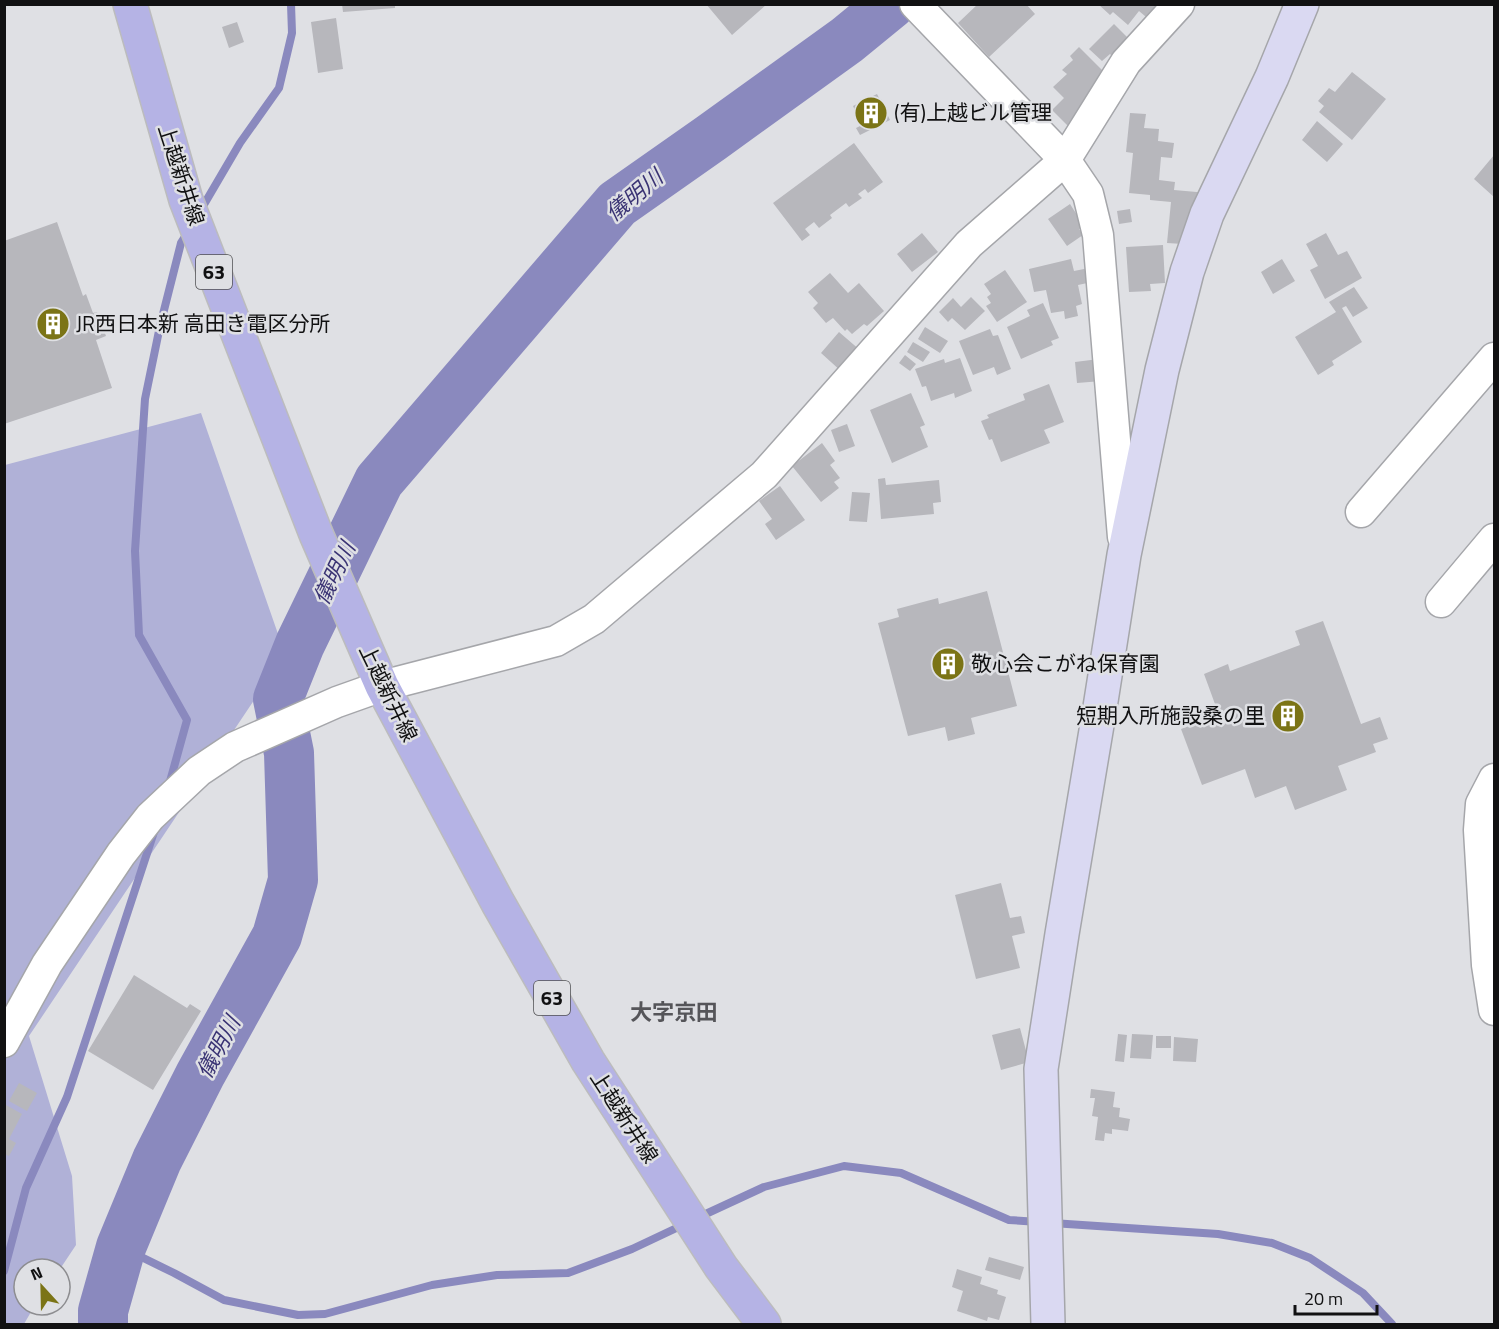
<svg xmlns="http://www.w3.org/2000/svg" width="1499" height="1329" viewBox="0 0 1499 1329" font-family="'Titillium Web','Noto Sans JP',sans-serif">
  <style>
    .green { fill: #b0b1d7 }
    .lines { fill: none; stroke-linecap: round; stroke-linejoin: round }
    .stream { stroke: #8a89be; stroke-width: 8 }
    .river { stroke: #8a89be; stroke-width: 50 }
    .building { fill: #b7b7bc }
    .street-casing { stroke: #a5a6aa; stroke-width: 33 }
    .secondary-casing { stroke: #a5a6aa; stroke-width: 36 }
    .primary-casing { stroke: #bcbcbd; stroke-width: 36 }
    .street { stroke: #fff; stroke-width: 30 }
    .secondary { stroke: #dad9f2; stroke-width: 33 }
    .primary { stroke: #b5b3e5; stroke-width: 33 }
    .labels { text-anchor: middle; stroke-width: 5; stroke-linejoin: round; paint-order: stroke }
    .shield { fill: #dfe0e4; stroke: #4f4f51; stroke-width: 1.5 }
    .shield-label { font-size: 20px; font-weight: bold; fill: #111112 }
    .poi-label { font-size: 21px; fill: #111112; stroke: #dfe0e4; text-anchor: start }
    .street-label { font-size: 21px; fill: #111112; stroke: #dfe0e4 }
    .water-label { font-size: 22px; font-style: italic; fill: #3a3374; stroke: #dfe0e4 }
    .neighbourhood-label { font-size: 22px; font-weight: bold; fill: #555559; stroke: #dfe0e4 }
  </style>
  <rect width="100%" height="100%" fill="#dfe0e4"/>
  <path class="green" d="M201,413L285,654L29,1036L72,1176L76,1245L60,1269H24V1305H35L24,1324H5V465Z"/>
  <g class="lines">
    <path class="stream" d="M199,213L240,143L279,88L292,33L291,4
      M169,785L187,720L139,635L135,551L145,399L160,326L181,243L188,232
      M697,1218L764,1187L844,1166L901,1173L1009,1220L1039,1222
      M1052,1223L1218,1234L1272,1243L1310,1258L1363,1293L1392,1324
      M121,1247L174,1273L224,1300L298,1315L325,1314L432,1285L497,1275L568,1273L632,1249L685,1224
      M4,1271L26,1188L67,1097L155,829"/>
    <path class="river" d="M103,1324V1311L121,1247L157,1160L200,1075L277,936L293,880L289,753L278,699L300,644L379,481L617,204L711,138L847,40L891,4"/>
  </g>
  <path class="building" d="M342,4H395V8L343,12Z
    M706,4H767L732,35Z
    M978,4H1026L1035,14L989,57L958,23Z
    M1098,4H1159L1152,22L1139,11L1128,25L1113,12L1110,15Z
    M336,18L343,69L318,73L311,22Z
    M237,22L244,42L229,48L222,27Z
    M1114,24L1137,47L1120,64L1110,54L1102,61L1089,49Z
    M1079,47L1114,82L1068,126L1052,110L1064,98L1053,87L1067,74L1062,70L1073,60L1070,56Z
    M1352,72L1386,99L1352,140L1319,112L1324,106L1318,101L1329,88L1335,92Z
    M877,94L890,120L860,135L856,128L862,125L853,106Z
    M1130,113L1146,114L1144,128L1159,129L1158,141L1174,143L1172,158L1161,157L1159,180L1175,182L1174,190L1208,193L1183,244L1167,243L1171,202L1150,200V195L1129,193L1133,153L1126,152Z
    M1317,121L1343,144L1327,162L1302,140Z
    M854,143L883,182L868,193L865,189L858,194L862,198L849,207L846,203L830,215L832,218L819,228L814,222L805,229L810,235L802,241L773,203Z
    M1494,155V197L1474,179Z
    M1070,204L1084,226L1079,229L1083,235L1067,246L1048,219Z
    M1130,209L1132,222L1119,224L1117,211Z
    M57,222L83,296L86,294L93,313L97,312L106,336L96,340L112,388L4,424V241Z
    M922,233L938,252L912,272L897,254Z
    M1326,233L1338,255L1347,251L1362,278L1325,299L1310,270L1318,266L1306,244Z
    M1163,245L1165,283L1150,284L1151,291L1129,292L1126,247Z
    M1071,259L1074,271L1089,268L1092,282L1078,285L1082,304L1076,306L1078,316L1065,319L1064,311L1051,313L1046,290L1034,292L1029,269Z
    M1282,259L1295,281L1273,294L1261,272Z
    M1005,270L1027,302L997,322L986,306L991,303L987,297L991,294L984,284Z
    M830,273L848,293L859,283L884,311L867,326L864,324L852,334L847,329L845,331L833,318L826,323L813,308L818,303L808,292Z
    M1354,287L1368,308L1353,317L1346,306L1342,308L1362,342L1332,361L1334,365L1318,375L1295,337L1336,312L1329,302Z
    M971,297L985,311L965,330L952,318L948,322L939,312L953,298L961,307Z
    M1043,303L1059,338L1051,341L1053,345L1021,359L1007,327L1030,316L1027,310Z
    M925,327L948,341L940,353L918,339Z
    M990,329L993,336L998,335L1011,369L997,375L994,367L973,375L959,341Z
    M839,332L861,351L842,372L821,353Z
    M913,342L930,352L923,362L907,352Z
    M905,355L916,364L910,371L899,363Z
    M960,358L972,391L955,398L954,393L931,401L926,386L922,387L915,369L944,359L945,363Z
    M1099,359L1102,381L1077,383L1075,362Z
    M1049,384L1064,422L1044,430L1050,443L1001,462L992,439L989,440L981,421L989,418L987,415L1025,400L1023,394Z
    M911,393L925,425L920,427L928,447L892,463L870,410Z
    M847,424L855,446L839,452L831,430Z
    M822,443L835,461L830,465L840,478L834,482L839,488L821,502L792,466Z
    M885,478L886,485L939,480L941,502L933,503L934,514L881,519L878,479Z
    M780,486L805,520L776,540L765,524L772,519L759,501Z
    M852,492L870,493L867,522L849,521Z
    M987,591L1017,706L971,718L975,734L948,741L945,727L908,736L878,623L899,617L897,609L938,598L939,604Z
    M1323,621L1361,724L1380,717L1388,739L1373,744L1376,752L1338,766L1347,790L1295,810L1286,786L1255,798L1245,769L1202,785L1181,729L1219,715L1204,674L1228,664L1230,671L1300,645L1295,631Z
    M1001,883L1010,918L1021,916L1025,933L1012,936L1020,968L976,979L955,895Z
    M134,975L187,1008L190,1004L201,1011L153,1090L88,1051Z
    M1020,1028L1029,1062L1001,1070L992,1035Z
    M1118,1034L1127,1035L1124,1062L1115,1061Z
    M1132,1034L1153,1035L1151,1059L1130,1058Z
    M1156,1036H1171V1048H1156Z
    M1174,1037L1198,1039L1196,1062L1173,1061Z
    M19,1083L37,1093L27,1111L9,1101Z
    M1091,1089L1115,1092L1113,1107L1120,1108L1119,1117L1130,1119L1128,1131L1112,1129V1134L1105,1133L1104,1141L1095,1140L1098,1117L1092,1116L1095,1098H1090Z
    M6,1105L22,1114L9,1139L16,1143L9,1156L4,1154V1109Z
    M989,1257L1024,1267L1020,1280L985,1270Z
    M957,1269L982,1277L980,1284L998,1290L997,1294L1006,1297L999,1320L988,1317L987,1321L957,1311L963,1291L952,1287Z"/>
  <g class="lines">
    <defs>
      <path id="street" d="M915,4L1065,160L1088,194L1098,235L1123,537
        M1361,512L1494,358
        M1441,602L1494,539
        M1494,779L1481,804L1479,830L1487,965L1494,1010
        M4,1042L47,964L121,854L150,817L199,771L235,747L337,702L382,686L556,641L594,619L764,475L969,244L1065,160L1126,62L1179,4"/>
      <path id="secondary" d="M1048,1324L1041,1069L1062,934L1101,701L1124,555L1162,370L1187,272L1207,214L1272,77L1302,4"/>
      <path id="primary" d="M130,4L186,200L316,534L382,686L498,903L588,1061L721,1267L764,1324"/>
    </defs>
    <use href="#street" class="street-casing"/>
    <use href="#secondary" class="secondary-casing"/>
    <use href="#primary" class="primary-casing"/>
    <use href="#street" class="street"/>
    <use href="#secondary" class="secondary"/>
    <use href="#primary" class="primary"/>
  </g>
  <defs>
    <symbol id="building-disc" viewBox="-11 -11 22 22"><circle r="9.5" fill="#7b7416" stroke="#dfe0e4"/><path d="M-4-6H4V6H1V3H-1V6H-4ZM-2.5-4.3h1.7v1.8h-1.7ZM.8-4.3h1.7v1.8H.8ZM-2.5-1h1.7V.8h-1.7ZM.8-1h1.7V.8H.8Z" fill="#fff"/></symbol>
  </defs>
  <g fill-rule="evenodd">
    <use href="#building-disc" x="852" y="94" width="38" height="38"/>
    <use href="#building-disc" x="34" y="305" width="38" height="38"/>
    <use href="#building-disc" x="929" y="645" width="38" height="38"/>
    <use href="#building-disc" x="1269" y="697" width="38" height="38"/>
  </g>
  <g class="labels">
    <g class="shield">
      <rect x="196" y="255" width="36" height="34" rx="4.5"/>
      <rect x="534" y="981" width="36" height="34" rx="4.5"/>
    </g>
    <g class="shield-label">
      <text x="214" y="279">63</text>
      <text x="552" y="1005">63</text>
    </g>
    <g class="poi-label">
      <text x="894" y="120">(有)上越ビル管理</text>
      <text x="76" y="331">JR西日本新 高田き電区分所</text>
      <text x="971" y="671">敬心会こがね保育園</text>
      <text x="1265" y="723" text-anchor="end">短期入所施設桑の里</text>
    </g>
    <g class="street-label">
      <text transform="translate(181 175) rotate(72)" y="7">上越新井線</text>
      <text transform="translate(388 693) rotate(64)" y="7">上越新井線</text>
      <text transform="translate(624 1117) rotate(57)" y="7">上越新井線</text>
    </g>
    <g class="water-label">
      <text transform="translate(634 195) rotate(-40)" y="8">儀明川</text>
      <text transform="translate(334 573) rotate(-64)" y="8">儀明川</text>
      <text transform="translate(218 1047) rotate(-62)" y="8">儀明川</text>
    </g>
    <g class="neighbourhood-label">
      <text x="674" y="1020">大字京田</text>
    </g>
  </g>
  <rect width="1499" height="1329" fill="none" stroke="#111112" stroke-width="12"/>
  <g transform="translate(42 1287) rotate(338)"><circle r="28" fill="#dfe0e4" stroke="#8d8d90" stroke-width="1.5"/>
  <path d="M0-4.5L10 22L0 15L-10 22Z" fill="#7b7416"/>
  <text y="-9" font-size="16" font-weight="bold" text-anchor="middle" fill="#111112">N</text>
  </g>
  <path d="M1295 1305v9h82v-9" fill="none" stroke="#111112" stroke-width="3"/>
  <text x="1304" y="1305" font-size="18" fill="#111112" stroke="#dfe0e4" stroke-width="4.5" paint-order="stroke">20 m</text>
</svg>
